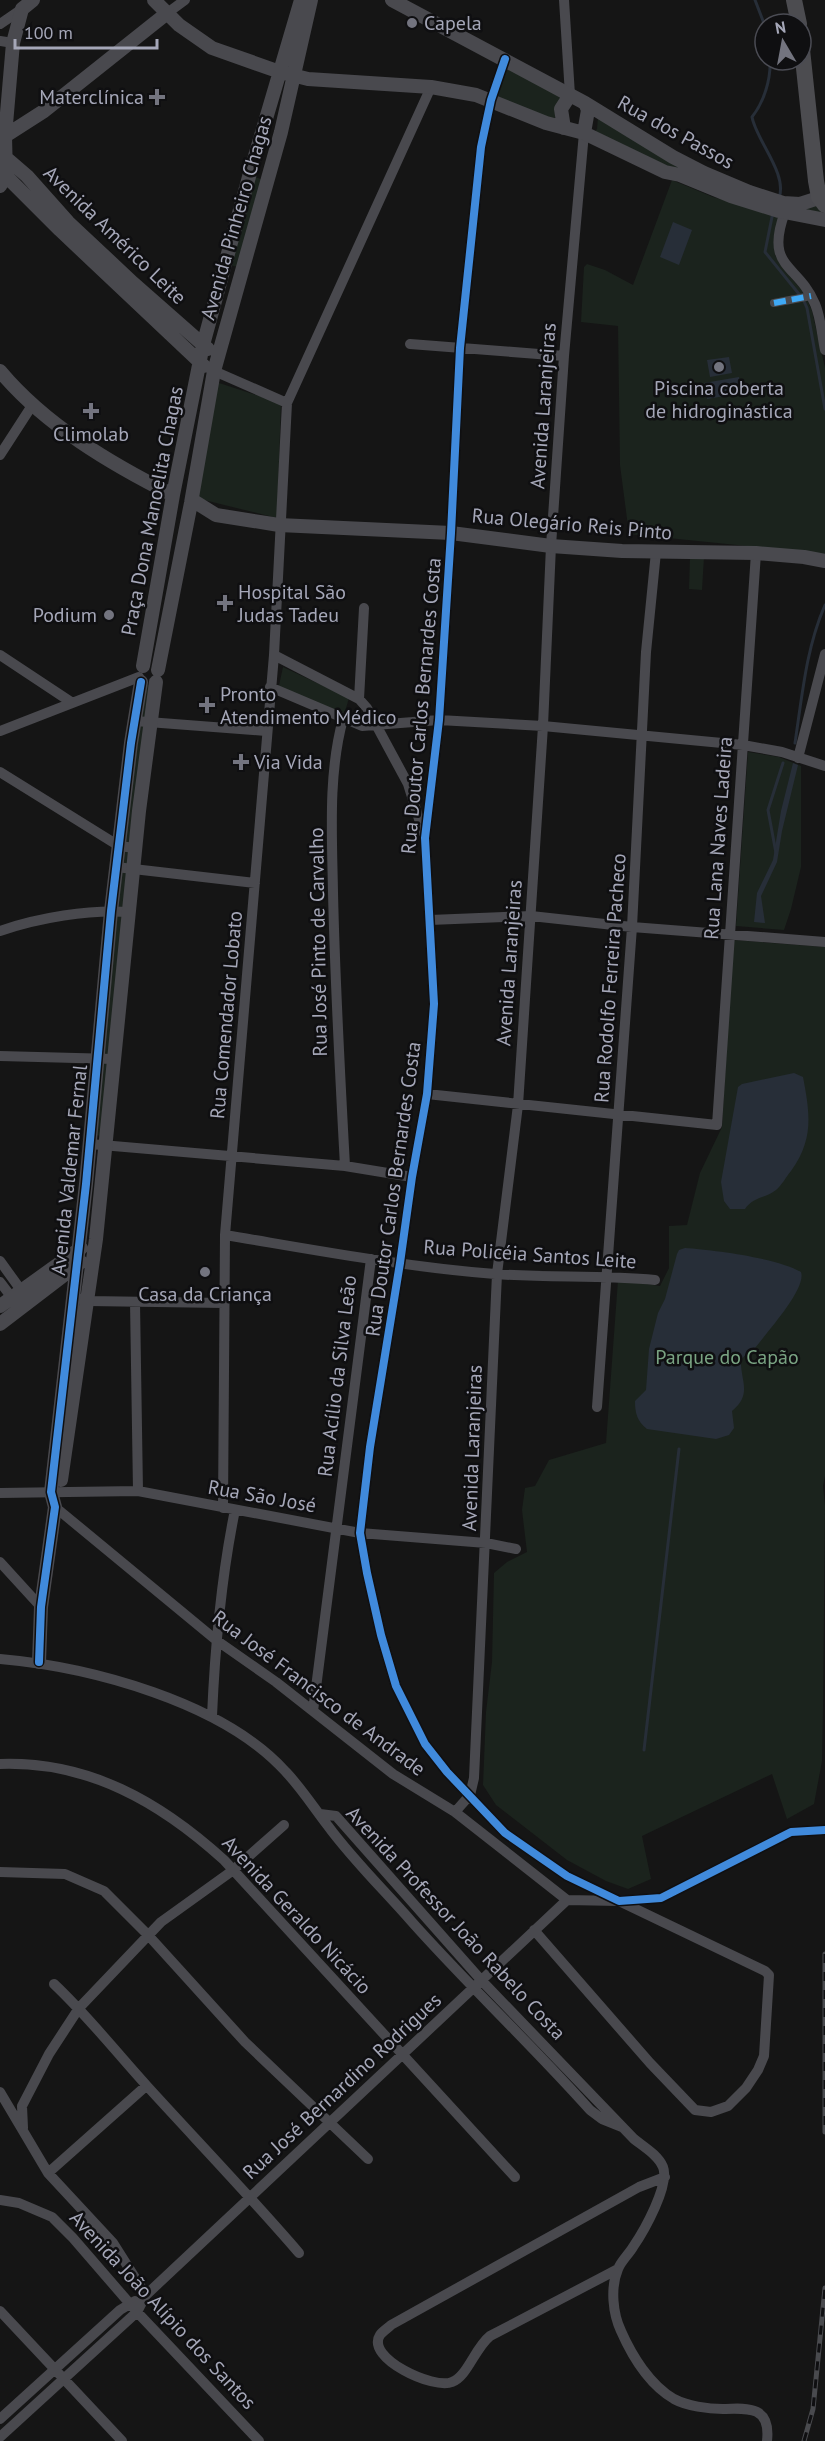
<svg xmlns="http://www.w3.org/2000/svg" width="825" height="2441" viewBox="0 0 825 2441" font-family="'PT Sans',sans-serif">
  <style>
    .green { fill: #1b231d }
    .water { fill: #272e38 }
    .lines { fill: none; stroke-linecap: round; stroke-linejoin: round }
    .stream { stroke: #272e38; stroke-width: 3 }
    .pedestrian { stroke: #49494e; stroke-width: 8 }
    .minor { stroke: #49494e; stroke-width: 10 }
    .tertiary { stroke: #49494e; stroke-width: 14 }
    .primary { stroke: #4c4c50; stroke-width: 16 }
    .rail-casing { stroke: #494a4e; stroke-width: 5 }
    .rail { stroke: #0f0f11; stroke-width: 3; stroke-dasharray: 9; stroke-linecap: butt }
    .quiet { stroke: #3fa9f5; stroke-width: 6; stroke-dasharray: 12 6; stroke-linecap: butt }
    .cycleway-casing { stroke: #0f0f11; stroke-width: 11 }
    .cycleway { stroke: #408adc; stroke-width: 8 }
    .poi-dot { fill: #73747f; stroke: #0f0f11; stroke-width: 2 }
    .labels { text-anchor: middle; stroke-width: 5; stroke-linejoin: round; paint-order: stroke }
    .poi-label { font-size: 20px; fill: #a5a7b8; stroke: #0f0f11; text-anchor: start }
    .street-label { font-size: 20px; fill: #a5a7b8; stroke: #0f0f11 }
    .park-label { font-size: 20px; fill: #7aa483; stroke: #0f0f11 }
  </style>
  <rect width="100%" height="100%" fill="#151515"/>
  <path class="green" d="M507,62L566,96L555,112V120L494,98Z
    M598,117L750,193L822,203V215L748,200L593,134L597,129Z
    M250,175L266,181L241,268L226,264Z
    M672,180L713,197L781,216L774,240L775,255L782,267L805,294L812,311L825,368V554L629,534L620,465L618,326L581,322L584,267L587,264L605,270L633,285Z
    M216,382L281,403L277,518L196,498Z
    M690,557H704L702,590L689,589Z
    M283,667L349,698L344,715L278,690Z
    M147,685H150L129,912L111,911Z
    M748,752L779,757L801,766V867L791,909L784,930L736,926Z
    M112,912L128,913L101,1136L95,1135Z
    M733,940L825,947V1476L823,1486L825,1506L823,1708L822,1761L814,1804L787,1819L772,1774L642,1836L651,1879L628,1889L606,1881L567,1860L496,1805L483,1785L486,1712L492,1662L494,1573L507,1562L527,1552L522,1510L525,1488L535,1486L549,1460L606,1443L618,1280L660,1286L669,1268V1226L687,1225L700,1173L722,1127Z"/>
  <path class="water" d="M673,222L692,230L679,265L660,257Z
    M729,357L732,373L710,377L707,360Z
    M739,377L742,393L707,399L704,383Z
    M793,763L798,765L782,831L777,862L761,896L765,923L754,922L757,893L773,860L781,811Z
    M794,1073L803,1077C810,1114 814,1139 791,1171C786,1177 782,1185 776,1190C766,1198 753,1197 745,1209H730L724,1201L721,1182L738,1087L742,1084Z
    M685,1248C714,1250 777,1258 801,1272C807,1289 764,1335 753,1351L747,1353L741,1360C740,1380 753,1394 732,1411L734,1428L729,1435L716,1439L647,1429C637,1421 635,1413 635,1401L646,1390L649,1349L658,1313L665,1299L677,1254L679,1250Z"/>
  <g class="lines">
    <path class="stream" d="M755,0L765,26
      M770,60C771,79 764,102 752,117C756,140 788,174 779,198
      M773,212L765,252L803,299L807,308L825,409
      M795,743C802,697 806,648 825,605
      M776,853L768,810L783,763
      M644,1750L679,1449"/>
    <path class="pedestrian" d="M774,303L811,296"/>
    <path class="minor" d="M564,0L570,95
      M166,14L185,0
      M0,24L22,9
      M0,41L13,43
      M505,59L491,100L481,147L460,348L451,533L439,720L425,838L434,1004L427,1094L412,1177L400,1263L370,1447L360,1533L367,1573L381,1635L396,1686L425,1744L447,1772L505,1833L567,1876L619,1901L661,1898L791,1832L825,1830
      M785,212C764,269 798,263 815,304C821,318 822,336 825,350
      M410,344L564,356
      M214,371L287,403
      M0,455L33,404
      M0,655L71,702
      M274,655L359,699L367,708L408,784L423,832
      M270,687L362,726L439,720L543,726L743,745L782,752L825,766
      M359,699L364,608
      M343,719C328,774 332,835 333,892C335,983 340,1075 345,1166
      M135,721L266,731
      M0,731L139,677
      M798,758L825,654
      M0,772L119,846L135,848
      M116,867L255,883
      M430,920L531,916L632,927L825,942
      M0,931C37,918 90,909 129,912
      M0,1056L114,1059
      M427,1094L717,1125L756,553
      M90,1144L345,1166L412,1177
      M225,1235C315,1250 405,1267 495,1274C548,1278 602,1275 655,1280
      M0,1261L26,1297
      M0,1282L16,1303
      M73,1297L88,1301L224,1303
      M135,1302L138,1491
      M597,1407L632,927L646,652L656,552
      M0,1493L138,1491L360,1533L486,1543L516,1549
      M55,1507L216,1640L276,1682L393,1774L455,1812L567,1900
      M223,1508L225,1235L274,655L287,403L431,87
      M0,1562L41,1607
      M0,1659C91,1667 223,1702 286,1772C302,1789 314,1808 328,1826C353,1860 384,1890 412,1922C469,1986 532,2045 590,2110L602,2119L622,2127
      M313,1711L371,1259
      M212,1716C215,1647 221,1578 235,1510
      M0,1764C89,1761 160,1802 224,1860L515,2177
      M455,1812L470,1795L474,1778L497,1274L518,1105L543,726L551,546L564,356L584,133
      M320,1814L336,1816L482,1981L634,2139C644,2147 658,2155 663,2167C670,2185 644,2231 633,2247C629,2254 621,2261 618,2269C610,2288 613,2314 621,2331C632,2356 650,2385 674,2399C687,2406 708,2409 723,2409C748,2408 771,2406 767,2441
      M0,1872L65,1874L104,1891L148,1935L245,2042L368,2159
      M534,1930L650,2063L695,2110L711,2112L728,2106L746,2088L758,2070L764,2056L769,1975L765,1971L619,1901L567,1900
      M54,1984C88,2016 116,2052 147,2086C198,2142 250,2196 299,2253
      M0,2092L48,2173L113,2243L146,2295
      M23,2128L22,2106L49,2054L79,2008L161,1922L232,1871L284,1825
      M48,2173L146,2086
      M0,2200L19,2203L52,2217L73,2238L137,2312L259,2441
      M618,2269L490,2336C475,2348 467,2377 452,2382C434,2390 365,2358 380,2335C383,2331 388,2328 391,2325L639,2187L665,2177
      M0,2311L122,2441
      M0,2419L120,2310L135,2301
      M0,2437L137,2312L146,2295L567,1900"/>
    <path class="tertiary" d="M154,0L179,25L212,48L280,72L308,79L431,87L476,95L546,123L584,133L665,172L680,175L731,196L779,211L825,220
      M392,0L585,103L673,157L704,173L749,192L783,203L800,204L825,196
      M564,128L561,109L570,95
      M584,133L588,110L585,103
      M5,136L44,111L166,14
      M5,157L27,176L68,222L133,283L208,349
      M6,176L60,230L204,366
      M0,186L6,176L5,136L13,43L22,9L33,0
      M0,371C45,425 111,464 173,495
      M192,500L216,515L279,525L451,533L551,546L622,551L756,553L804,557L825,561
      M143,666L173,495L203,345L250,173L301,0
      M158,670L191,503L214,371L281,132L311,0
      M0,1306L81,1248
      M0,1324L81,1262
      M61,1480L96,1239L139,811L156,682
      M39,1662L41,1607L55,1507L51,1492L86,1184L111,911L131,743L141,682"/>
    <path class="primary" d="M794,0L799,24
      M801,40L816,181L819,197L825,205"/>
    <defs>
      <path id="rail" d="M825,1954V2132
        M804,2441L813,2409L825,2288"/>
    </defs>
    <use href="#rail" class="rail-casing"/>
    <use href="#rail" class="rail"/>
    <path class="quiet" d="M774,303L811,296"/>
    <defs>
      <path id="cycleway" d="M505,59L491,100L481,147L460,348L451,533L439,720L425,838L434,1004L427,1094L412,1177L400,1263L370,1447L360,1533L367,1573L381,1635L396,1686L425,1744L447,1772L505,1833L567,1876L619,1901L661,1898L791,1832L825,1830
        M39,1662L41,1607L55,1507L51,1492L86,1184L111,911L131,743L141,682"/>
    </defs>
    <use href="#cycleway" class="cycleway-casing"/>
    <use href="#cycleway" class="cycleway"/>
  </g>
  <g class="poi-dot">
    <circle cx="412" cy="23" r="6"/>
    <path d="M154 88h6v6h6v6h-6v6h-6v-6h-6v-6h6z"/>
    <circle cx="719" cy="367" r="6"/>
    <path d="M88 402h6v6h6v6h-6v6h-6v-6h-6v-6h6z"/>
    <path d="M222 594h6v6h6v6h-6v6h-6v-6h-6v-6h6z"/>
    <circle cx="109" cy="615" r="6"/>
    <path d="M204 696h6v6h6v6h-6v6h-6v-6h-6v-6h6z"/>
    <path d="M238 753h6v6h6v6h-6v6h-6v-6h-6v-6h6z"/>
    <circle cx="205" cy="1272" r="6"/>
  </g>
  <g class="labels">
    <g class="poi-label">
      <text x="424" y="30">Capela</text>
      <text x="144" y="104" text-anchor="end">Materclínica</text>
      <text x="719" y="395" text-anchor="middle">Piscina coberta<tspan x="719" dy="23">de hidroginástica</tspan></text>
      <text x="91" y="441" text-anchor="middle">Climolab</text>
      <text x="238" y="599">Hospital São<tspan x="238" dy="23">Judas Tadeu</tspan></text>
      <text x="97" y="622" text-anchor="end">Podium</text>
      <text x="220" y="701">Pronto<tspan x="220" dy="23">Atendimento Médico</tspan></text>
      <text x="254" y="769">Via Vida</text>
      <text x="205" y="1301" text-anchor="middle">Casa da Criança</text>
    </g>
    <g class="street-label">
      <text transform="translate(676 132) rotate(29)" y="7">Rua dos Passos</text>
      <text transform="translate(236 218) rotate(-74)" y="7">Avenida Pinheiro Chagas</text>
      <text transform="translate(115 235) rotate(44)" y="7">Avenida Américo Leite</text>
      <text transform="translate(543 406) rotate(-86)" y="7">Avenida Laranjeiras</text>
      <text transform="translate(152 511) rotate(-79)" y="7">Praça Dona Manoelita Chagas</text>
      <text transform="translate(572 524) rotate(5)" y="7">Rua Olegário Reis Pinto</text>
      <text transform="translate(421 706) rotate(-85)" y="7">Rua Doutor Carlos Bernardes Costa</text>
      <text transform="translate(718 838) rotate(-86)" y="7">Rua Lana Naves Ladeira</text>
      <text transform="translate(318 942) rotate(-91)" y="7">Rua José Pinto de Carvalho</text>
      <text transform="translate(509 963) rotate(-86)" y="7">Avenida Laranjeiras</text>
      <text transform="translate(610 978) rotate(-86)" y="7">Rua Rodolfo Ferreira Pacheco</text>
      <text transform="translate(226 1015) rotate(-85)" y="7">Rua Comendador Lobato</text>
      <text transform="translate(69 1170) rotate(-84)" y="7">Avenida Valdemar Fernal</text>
      <text transform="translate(393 1189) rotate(-82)" y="7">Rua Doutor Carlos Bernardes Costa</text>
      <text transform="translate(530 1254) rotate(4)" y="7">Rua Policéia Santos Leite</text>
      <text transform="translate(337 1376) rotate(-83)" y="7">Rua Acílio da Silva Leão</text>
      <text transform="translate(472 1448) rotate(-88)" y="7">Avenida Laranjeiras</text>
      <text transform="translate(262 1496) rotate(10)" y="7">Rua São José</text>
      <text transform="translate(319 1693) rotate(37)" y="7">Rua José Francisco de Andrade</text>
      <text transform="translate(297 1915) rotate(47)" y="7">Avenida Geraldo Nicácio</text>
      <text transform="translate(456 1923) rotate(47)" y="7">Avenida Professor João Rabelo Costa</text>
      <text transform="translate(342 2086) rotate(-43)" y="7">Rua José Bernardino Rodrigues</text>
      <text transform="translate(163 2310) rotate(47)" y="7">Avenida João Alípio dos Santos</text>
    </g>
    <g class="park-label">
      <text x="727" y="1364">Parque do Capão</text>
    </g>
  </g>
  <g transform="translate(783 42) rotate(350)"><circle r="28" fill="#0f0f11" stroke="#4b4c54" stroke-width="1.5"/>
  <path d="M0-4.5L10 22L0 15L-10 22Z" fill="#73747f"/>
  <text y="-9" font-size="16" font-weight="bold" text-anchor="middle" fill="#a5a7b8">N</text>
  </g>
  <path d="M15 39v9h142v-9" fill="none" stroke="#a5a7b8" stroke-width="3"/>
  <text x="24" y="39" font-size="18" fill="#a5a7b8" stroke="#0f0f11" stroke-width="4.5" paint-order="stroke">100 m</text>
</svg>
